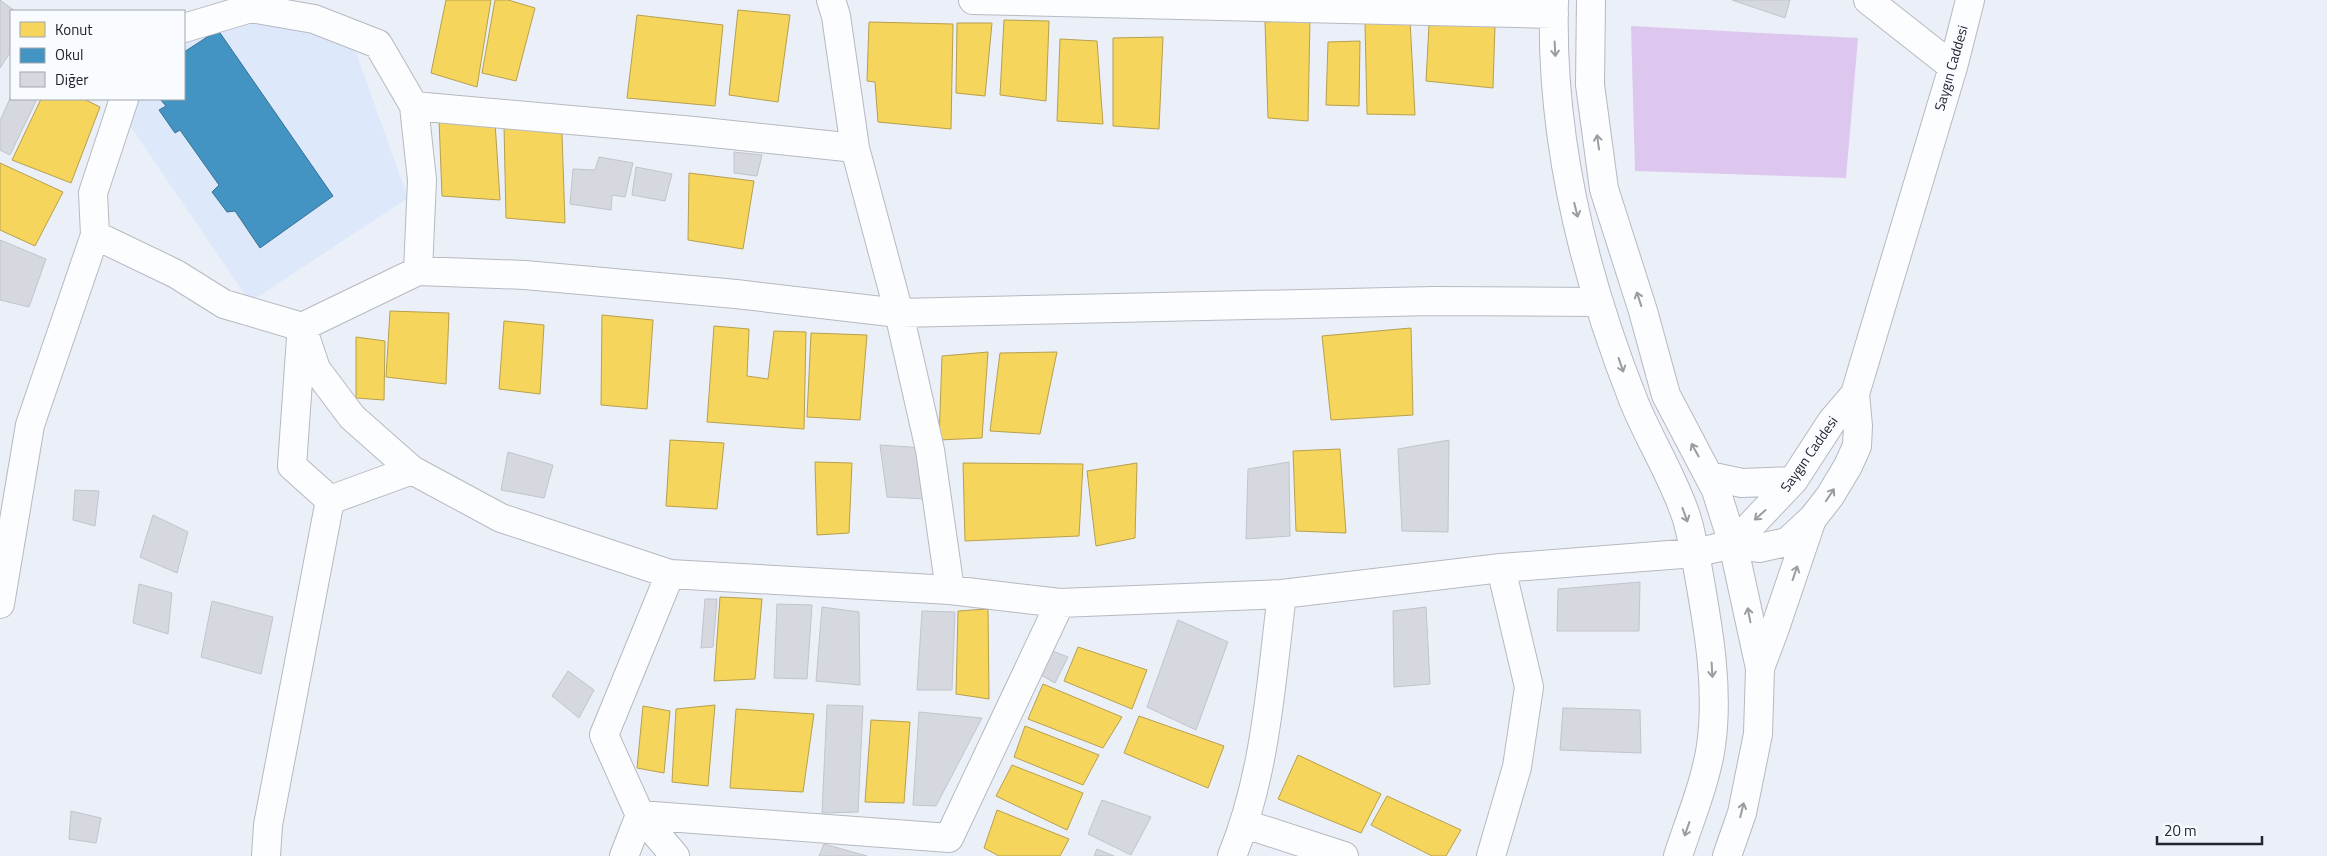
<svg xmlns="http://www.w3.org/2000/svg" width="2327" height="856" viewBox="0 0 2327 856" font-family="'Titillium Web',sans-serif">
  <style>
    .built { fill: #dee8fb }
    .green { fill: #ddc7ef }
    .homes { fill: #f6d55c; stroke: #b6a04e }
    .schools { fill: #4393c3; stroke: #397296 }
    .building { fill: #d6d8e0; stroke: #c2c4cb }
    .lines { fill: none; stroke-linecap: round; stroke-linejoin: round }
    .minor-casing { stroke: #b6b9c1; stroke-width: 30 }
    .highway-casing { stroke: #b6b9c1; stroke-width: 30 }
    .minor { stroke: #fcfdfe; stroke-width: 28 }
    .highway { stroke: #fcfdfe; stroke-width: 28 }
    .oneway { stroke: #9a9ca0 }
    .labels { text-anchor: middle; stroke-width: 5; stroke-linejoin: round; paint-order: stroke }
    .street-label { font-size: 14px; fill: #22252d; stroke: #f8fbff }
  </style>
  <rect width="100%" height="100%" fill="#ebeff8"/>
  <path class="built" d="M252,20L352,41L408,198L250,302L126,120L134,99H184V38Z"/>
  <path class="green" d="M1631,26L1858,38L1846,178L1635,171Z"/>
  <path class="homes" d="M446,0H491L477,87L431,73Z
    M495,0H508L535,8L516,81L482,73Z
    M738,10L790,15L778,102L729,95Z
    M637,15L723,25L715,106L627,98Z
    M1310,19L1308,121L1268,118L1265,22Z
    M1004,20L1049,21L1046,101L1000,95Z
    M1410,20L1415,115L1367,114L1365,23Z
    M869,22L953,24L951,129L878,122L875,82L867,81Z
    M957,23H992L985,96L956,93Z
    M1429,25H1495L1493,88L1426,81Z
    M1163,37L1159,129L1113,126V38Z
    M1060,39L1097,41L1103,124L1057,121Z
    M1360,41L1359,106L1326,105L1328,42Z
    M41,99H84L100,107L71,183L12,160Z
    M439,119L495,122L500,200L442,196Z
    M504,126L562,134L565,223L506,218Z
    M0,163L63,192L35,246L0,230Z
    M689,173L754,181L743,249L688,240Z
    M390,311L449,313L446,384L386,377Z
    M602,315L653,320L647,409L601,405Z
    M504,321L544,325L540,394L499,389Z
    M714,326L749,329L747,376L768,379L774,331L806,332L804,429L707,422Z
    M1411,328L1413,415L1331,420L1322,336Z
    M811,333L867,335L860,420L807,417Z
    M356,337L385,341L384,400L356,398Z
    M988,352L982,438L939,440L942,356Z
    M1057,352L1040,434L990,431L1000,353Z
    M670,440L724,443L717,509L666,506Z
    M1340,449L1346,533L1296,531L1293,451Z
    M815,462L852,463L849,533L817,535Z
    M963,463L1083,464L1079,536L965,541Z
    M1137,463L1135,538L1096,546L1087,471Z
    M720,597L762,599L755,679L714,681Z
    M988,609L989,699L956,694L958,611Z
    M1078,647L1147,670L1132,709L1064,681Z
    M1043,684L1122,717L1103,748L1028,719Z
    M715,705L708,786L672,782L676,709Z
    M643,706L670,711L664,773L637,768Z
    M736,709L814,714L803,792L730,788Z
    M1139,716L1224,746L1208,788L1124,753Z
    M871,720L910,722L904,803L865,802Z
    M1025,726L1099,755L1083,785L1014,757Z
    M1298,755L1381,794L1361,833L1278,799Z
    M1012,765L1083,793L1067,830L996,796Z
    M1387,796L1461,830L1446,856H1432L1371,825Z
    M997,810L1069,839L1060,856H999L984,848Z"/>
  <path class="schools" d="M218,30L333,196L260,248L235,211L227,212L212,192L219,185L180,130L175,133L159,110L166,106L160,99H184V52Z"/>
  <path class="building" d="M0,0L15,11H11V51L0,68Z
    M1732,0H1790L1785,18Z
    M11,96V99H37L10,155L0,150V121Z
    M734,152L762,155L757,176L734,173Z
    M599,157L633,163L625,197L612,195L611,210L570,204L573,169L595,170Z
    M636,167L672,174L665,201L632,195Z
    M0,240L46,259L29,307L0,300Z
    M1449,440L1448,532L1402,531L1398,449Z
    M880,445L924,448L925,499L887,497Z
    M508,452L553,465L544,498L501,490Z
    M1289,462L1290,536L1246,539L1248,469Z
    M75,490L99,491L95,526L73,520Z
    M153,515L188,532L177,573L140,557Z
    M1640,582L1639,631H1557L1558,589Z
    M139,584L172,593L168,634L133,623Z
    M705,599H717L713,647L701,648Z
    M212,601L273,617L261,674L201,657Z
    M777,604L812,605L807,679L774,678Z
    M822,607L859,612L860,685L816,681Z
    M1426,607L1430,684L1394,687L1393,611Z
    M922,611L955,612L952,690H917Z
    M1178,620L1228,642L1196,730L1147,707Z
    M1050,650L1068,657L1055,683L1039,674Z
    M568,671L594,690L579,718L552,696Z
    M827,705L863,706L858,812L822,813Z
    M1563,708L1640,710L1641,753L1560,750Z
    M919,712L982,718L936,806L913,805Z
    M1102,800L1151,817L1131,855L1088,834Z
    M71,811L101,818L96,843L69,839Z
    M824,844L867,856H819Z
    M1097,849L1114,856H1094Z"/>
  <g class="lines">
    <defs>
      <path id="minor" d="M973,0L1554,14
        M1554,0C1550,137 1584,276 1634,402C1650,441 1673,477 1686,516C1690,528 1692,541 1695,553
        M1591,0L1590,85L1604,189L1643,311L1666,395L1716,490L1733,544
        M1868,0L1953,67
        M414,106L694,131L855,148
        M95,235L176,274L224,304L302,327L418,271L422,180L414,106L378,44L314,19L251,8L184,28
        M418,271L525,275L736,294L899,313L1433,301L1599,302
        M302,327L316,369L352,417L412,470L501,518L670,574L950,590L930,450L899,313L855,148L836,16L831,0
        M301,338L292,466L330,500
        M1709,476L1742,483L1793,481
        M1733,544L1793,481L1832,421L1855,394
        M670,574L604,735L640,815L949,838L1060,603
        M950,590L1060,603L1282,594L1501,568L1695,553L1733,544L1759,548L1787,542L1813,518L1830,496L1848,466L1857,446L1858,426L1855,394L1953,67L1970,0
        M0,604L30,425L95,235L93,193L124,99
        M1760,668L1774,631L1812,519
        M1245,824L1344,856
        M266,856L268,825L330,500L412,470
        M624,856L640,815L675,856
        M1232,856C1266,773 1271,682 1282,594
        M1491,856L1517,767L1529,687L1501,568"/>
      <path id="highway" d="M1678,856C1689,822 1706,781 1711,746C1720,682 1706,616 1695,553
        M1727,856L1742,813L1758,734L1760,668L1733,544"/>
    </defs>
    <use href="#minor" class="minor-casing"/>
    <use href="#highway" class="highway-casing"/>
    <use href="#minor" class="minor"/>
    <use href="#highway" class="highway"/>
  </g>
  <defs><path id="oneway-shaft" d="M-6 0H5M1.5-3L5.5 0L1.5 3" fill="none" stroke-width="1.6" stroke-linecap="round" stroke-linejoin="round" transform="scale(1.25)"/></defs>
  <g class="oneway">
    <use href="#oneway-shaft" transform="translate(1555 49) rotate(87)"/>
    <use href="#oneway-shaft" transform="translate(1598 142) rotate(-98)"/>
    <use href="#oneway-shaft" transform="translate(1576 210) rotate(76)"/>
    <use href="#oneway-shaft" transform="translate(1639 299) rotate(-108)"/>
    <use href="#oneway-shaft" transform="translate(1621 365) rotate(71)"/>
    <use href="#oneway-shaft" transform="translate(1695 450) rotate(-119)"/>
    <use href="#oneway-shaft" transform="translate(1830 495) rotate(-56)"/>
    <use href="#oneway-shaft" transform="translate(1685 515) rotate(70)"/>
    <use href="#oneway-shaft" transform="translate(1760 515) rotate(138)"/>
    <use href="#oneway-shaft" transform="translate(1795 573) rotate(-71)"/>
    <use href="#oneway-shaft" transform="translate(1749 615) rotate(-101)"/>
    <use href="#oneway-shaft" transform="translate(1712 670) rotate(87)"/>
    <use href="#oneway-shaft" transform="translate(1742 810) rotate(-76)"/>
    <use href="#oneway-shaft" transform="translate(1687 829) rotate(109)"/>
  </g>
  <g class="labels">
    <g class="street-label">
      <text transform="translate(1951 68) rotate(-74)" y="5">Saygın Caddesi</text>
      <text transform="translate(1809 454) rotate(-55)" y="5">Saygın Caddesi</text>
    </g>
  </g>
  <rect x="10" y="10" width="175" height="90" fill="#f8fbff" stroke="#a2a5ab"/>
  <rect x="20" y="22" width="25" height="15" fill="#f6d55c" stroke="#a2a5ab"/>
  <text x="55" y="35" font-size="15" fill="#22252d">Konut</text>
  <rect x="20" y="48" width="25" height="15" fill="#4393c3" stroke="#a2a5ab"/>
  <text x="55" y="60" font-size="15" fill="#22252d">Okul</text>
  <rect x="20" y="72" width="25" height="15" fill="#d6d8e0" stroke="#a2a5ab"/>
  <text x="55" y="85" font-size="15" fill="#22252d">Diğer</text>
  <path d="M2157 836v8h105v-8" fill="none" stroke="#22252d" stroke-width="2.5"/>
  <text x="2164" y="836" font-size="15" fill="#22252d" stroke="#f8fbff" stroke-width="4" paint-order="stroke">20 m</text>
</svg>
